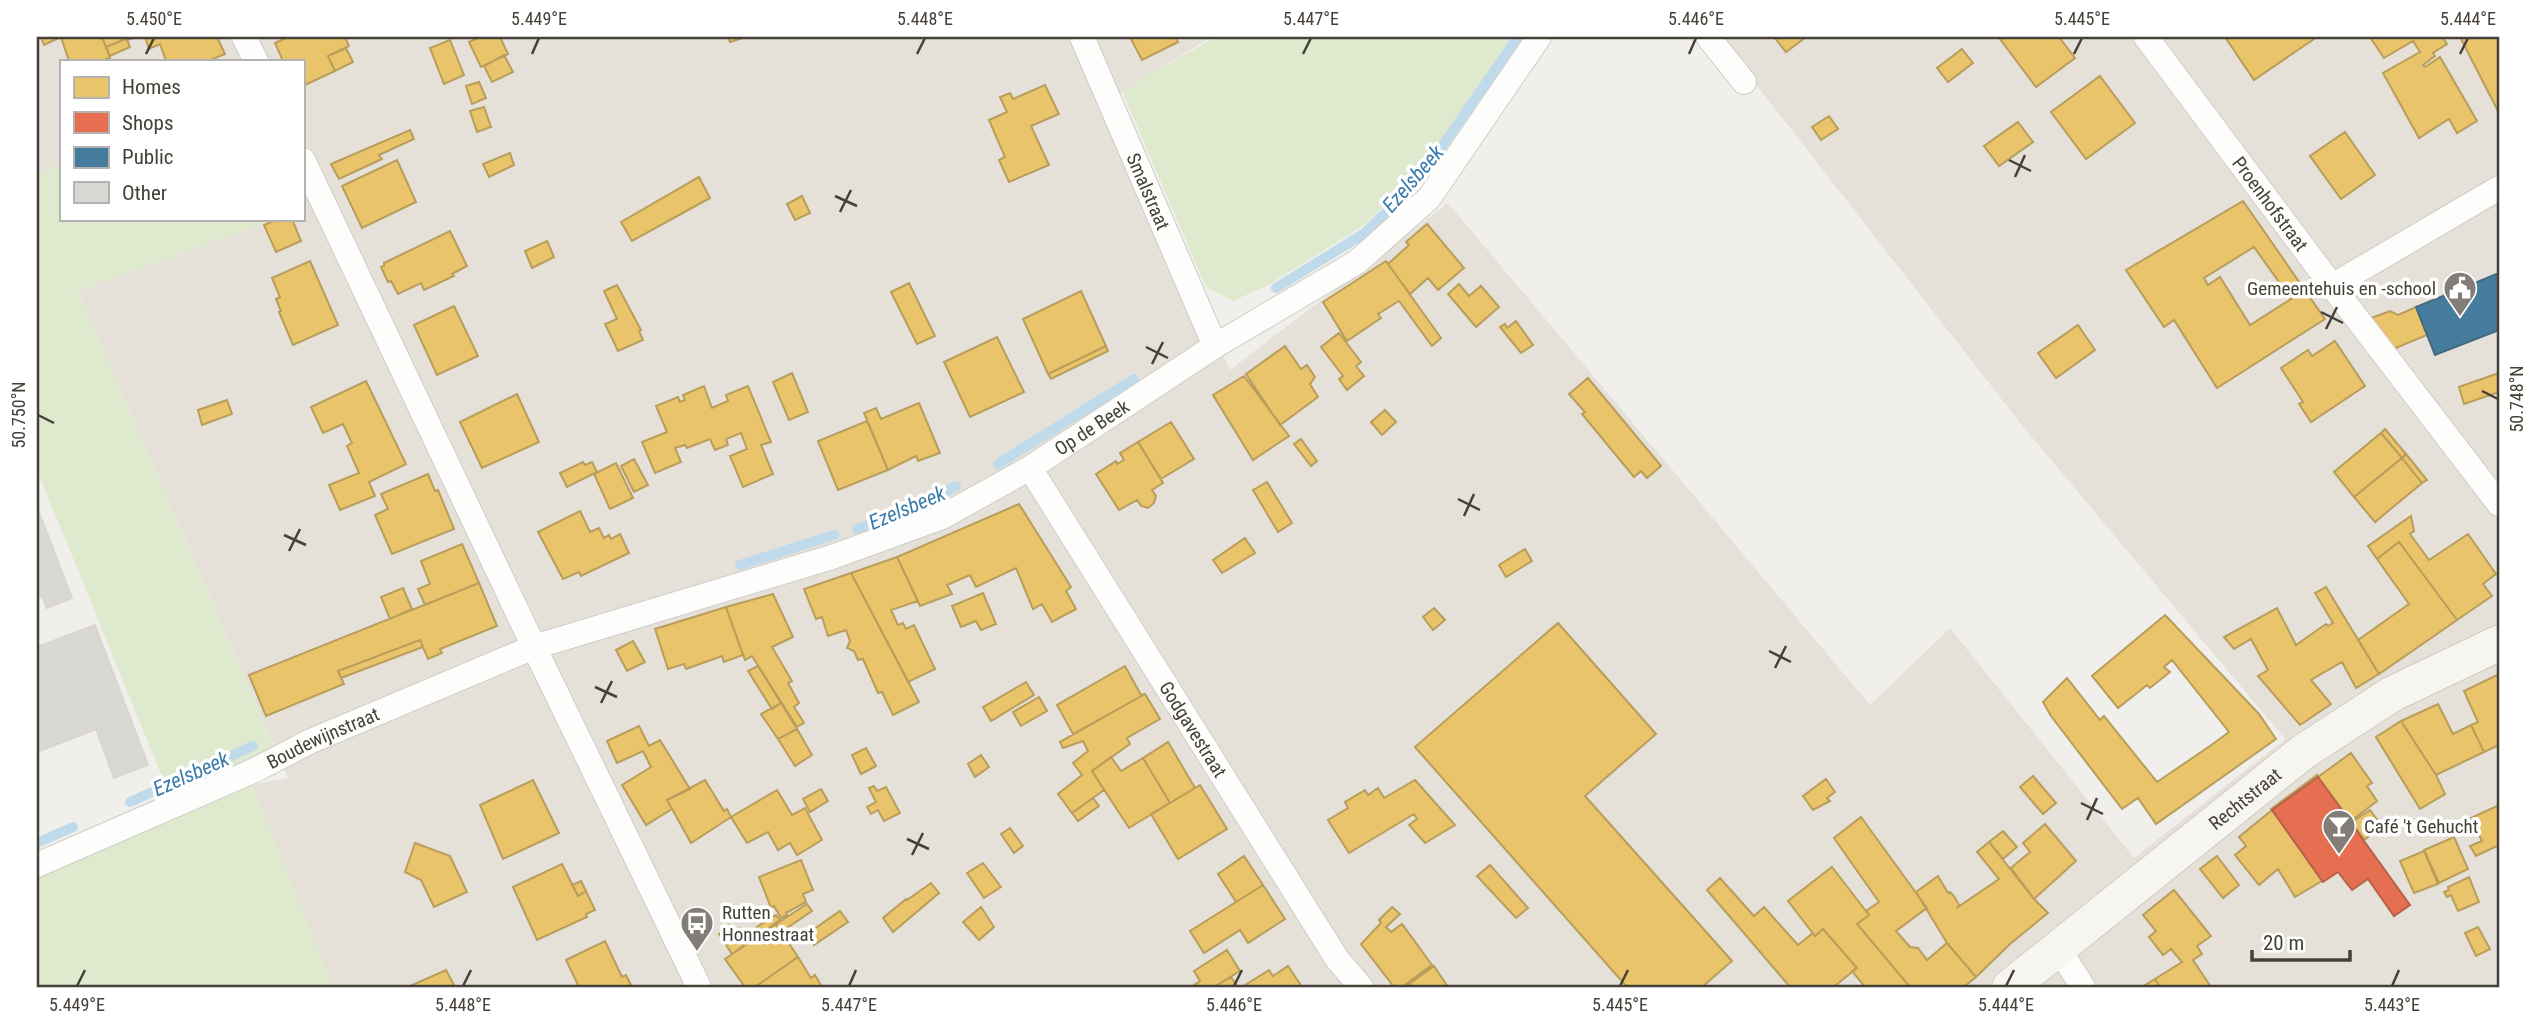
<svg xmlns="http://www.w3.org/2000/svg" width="2536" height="1024" viewBox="0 0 2536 1024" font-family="'Roboto Condensed',sans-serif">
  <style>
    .residential { fill: #e5e1d9 }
    .green { fill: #dee9cd }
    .homes { fill: #e9c46a; stroke: #b89d5b; stroke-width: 2; fill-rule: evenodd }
    .shops { fill: #e76f51; stroke: #b7614a; stroke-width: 2 }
    .public { fill: #457b9d; stroke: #456a7f; stroke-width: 2 }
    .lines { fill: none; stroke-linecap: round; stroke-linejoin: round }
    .stream { stroke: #bfdaeb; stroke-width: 10 }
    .building { fill: #dad8d4; stroke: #d9d6d1; stroke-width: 2 }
    .street-casing { stroke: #cfcdc9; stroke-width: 26 }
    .secondary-casing { stroke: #cfccc3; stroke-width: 37 }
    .street { stroke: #fdfdfc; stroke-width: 24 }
    .secondary { stroke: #f6f5f0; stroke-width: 35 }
    .ticks { fill: none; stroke: #464138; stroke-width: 2.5 }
    .labels { text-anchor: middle; stroke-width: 7; stroke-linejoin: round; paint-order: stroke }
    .street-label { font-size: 19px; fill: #464138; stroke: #fff }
    .poi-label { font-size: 19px; fill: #464138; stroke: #fff; text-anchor: start }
    .water-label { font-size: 21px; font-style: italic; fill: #397bab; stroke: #fff }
    .neatline { fill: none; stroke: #464138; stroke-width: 2.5 }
    .ticks-label { font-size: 18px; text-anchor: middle; fill: #464138 }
  </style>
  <rect width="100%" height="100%" fill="#f1efeb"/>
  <path class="residential" d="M37,37H1211L1101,105L1230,370L1448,203L1870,705L1950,628L2134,858L2285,739L2021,424L1719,37H2499V987H333L252,785L288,778L78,291L276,219H303V209L307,207L303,198V61H61V164L37,174Z"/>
  <path class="green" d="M1215,37H1514L1415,176L1363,226L1268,285L1233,301L1206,287L1122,91Z
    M61,164V219H276L78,291L275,749L170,796L37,470V174Z
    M252,785L333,987H37V878Z"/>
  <path class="homes" d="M41,37H102L110,58L101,61H69L61,37L44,45Z
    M102,37H130L106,47Z
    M130,37H137L127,40L130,47L110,56L106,47Z
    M145,37H217L225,54L208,61H166L160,44L149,49Z
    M288,37H345L349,46L328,56L335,71L303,86V61H283L275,43Z
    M480,37H500L508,54L481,67L469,42Z
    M728,37H746L730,42Z
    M1130,37H1181L1176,39L1178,42L1142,60Z
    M1774,37H1806L1786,52Z
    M2004,37H2059L2075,58L2036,87L2000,39Z
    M2225,37H2317L2254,80Z
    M2370,37H2442L2447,44L2433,53L2435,56L2423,65L2425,67L2440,57L2477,121L2457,133L2449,119L2419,138L2383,73L2420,52L2413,41L2384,58Z
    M2460,37H2499V113Z
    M450,40L464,75L444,84L430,48Z
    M346,48L353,62L335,71L328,56Z
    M1962,49L1973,63L1948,82L1937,68Z
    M504,55L513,72L492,82L484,66Z
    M2100,76L2135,123L2086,159L2051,112Z
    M479,82L486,98L472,104L466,86Z
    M1045,85L1059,114L1031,126L1049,165L1009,182L999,160L1005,157L989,120L1007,112L1000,97L1010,93L1013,99Z
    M484,107L491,127L477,132L470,111Z
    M1829,116L1838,129L1821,140L1812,127Z
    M2018,122L2033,142L1999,166L1984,146Z
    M410,130L414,139L379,155L382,159L339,179L331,164Z
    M2345,132L2375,175L2341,199L2310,156Z
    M510,153L514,165L489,177L483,164Z
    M397,160L416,202L362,228L342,186Z
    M699,177L710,198L632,241L621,222Z
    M802,196L810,213L795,220L787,204Z
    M2243,201L2325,319L2217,388L2174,320L2164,327L2126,270ZM2254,247L2291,299L2250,325L2220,277L2208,285L2204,278Z
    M278,219H292L301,241L276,252L264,225Z
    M1427,224L1464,268L1438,290L1428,278L1410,294L1388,264L1409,245L1406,242Z
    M450,231L467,266L452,274L454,276L424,290L421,283L398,294L391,281L388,282L381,267L384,266V263Z
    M547,241L554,257L532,268L525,251Z
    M310,261L338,325L293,345L279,312L281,311L276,299L280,297L272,278Z
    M1386,261L1441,338L1432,346L1399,301L1378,314L1381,318L1347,341L1323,302Z
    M909,283L935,336L917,344L891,292Z
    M1459,284L1469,296L1481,286L1499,307L1476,327L1448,294Z
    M617,285L641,330L639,331L643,340L618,351L605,324L617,319L604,291Z
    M1081,291L1106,346L1048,374L1023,319Z
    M454,306L478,356L437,375L414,325Z
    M2416,307L2427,335L2391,350L2371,318L2390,311L2398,315Z
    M1516,321L1533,345L1521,353L1500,327L1505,324L1507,328Z
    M2078,325L2095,350L2056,378L2038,353Z
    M1339,333L1361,362L1356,366L1364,376L1347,390L1339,379L1343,376L1321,347Z
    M997,337L1024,392L970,417L944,362Z
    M2335,341L2365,386L2311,422L2299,404L2303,402L2281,368L2308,350L2312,356Z
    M1106,346L1108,351L1051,379L1048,374Z
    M1285,346L1301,369L1307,365L1315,377L1310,384L1318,397L1280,425L1246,374Z
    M792,373L808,412L789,420L773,382Z
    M2499,373V392L2464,404L2459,387Z
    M1244,376L1289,436L1253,460L1213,395Z
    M1588,378L1661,466L1647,478L1641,471L1634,477L1582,414L1585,412L1569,394Z
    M366,381L406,464L369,482L375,496L340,510L329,485L359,473L347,446L352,443L343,424L323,433L311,407Z
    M704,386L712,408L728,401L726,395L748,386L771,442L761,445L773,474L743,487L730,456L747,449L741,433L726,439L728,445L715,450L710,439L687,448L685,445L675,448L681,462L655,473L642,442L667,432L656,406L678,397L680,402L685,400L683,395Z
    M517,394L539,442L482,468L460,422Z
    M227,400L232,414L202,425L198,410Z
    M919,403L940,453L918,461L916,456L888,470L864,413L876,408L881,419Z
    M1385,410L1396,422L1382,435L1371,422Z
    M867,421L888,470L838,490L818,441Z
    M1171,422L1194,459L1161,479L1138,442Z
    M2385,429L2406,454L2402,458L2381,433Z
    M2381,433L2402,458L2354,497L2334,472Z
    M1301,439L1317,461L1311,466L1294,444Z
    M1138,442L1163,483L1152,490L1156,496L1154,503L1148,508L1141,506L1137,500L1119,510L1096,474L1116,461L1117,464L1124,460L1120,453Z
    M2406,454L2427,480L2422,483L2402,458Z
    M2402,458L2422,483L2375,522L2354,497Z
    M634,459L648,485L634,492L621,466Z
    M583,462L585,465L592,462L597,472L567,487L560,473Z
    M616,463L633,498L610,509L594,474Z
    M428,474L435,491L438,490L454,529L392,554L375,515L388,509L381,494Z
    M1267,482L1292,523L1278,532L1253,490Z
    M1019,504L1071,587L1066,591L1076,609L1052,622L1042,604L1033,609L1016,568L976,587L970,575L947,585L952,594L920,606L897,557Z
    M580,511L590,532L599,528L604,538L609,535L611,539L620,534L629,553L581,576L579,572L563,579L538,532Z
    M2411,516L2414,531L2410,534L2429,560L2468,534L2496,574L2483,584L2492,596L2457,620L2399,542L2377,559L2368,546Z
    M1245,538L1255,553L1222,573L1213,560Z
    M2399,542L2457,620L2379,674L2358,640L2409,604L2377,559Z
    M462,544L479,583L425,605L418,589L430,584L421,561Z
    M1525,549L1532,561L1506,577L1499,565Z
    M897,557L918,601L891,610L898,625L903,623L906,629L914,625L935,669L908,682L851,573Z
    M851,573L919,702L893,715L882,692L878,693L863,659L858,660L854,651L847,648L850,641L846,630L828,636L822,617L816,619L804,589Z
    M479,583L497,626L440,649L442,653L428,659L420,640L338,671L344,684L266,716L249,675Z
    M2326,587L2379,674L2356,688L2342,662L2311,680L2331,704L2300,725L2258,676L2268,670L2251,639L2234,649L2224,637L2277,608L2296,645L2326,624L2328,626L2333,623L2315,593Z
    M403,588L412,609L390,619L381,597Z
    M983,593L996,624L981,630L976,621L961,627L952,606Z
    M773,594L793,637L772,647L792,681L788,683L799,703L794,707L804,723L797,727L752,656L745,660L726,607Z
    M726,607L743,655L724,662L722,656L686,669L684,664L668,669L655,629Z
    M1434,608L1445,620L1433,630L1423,617Z
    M2165,615L2259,714L2276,739L2156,824L2138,798L2122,809L2051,716L2043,702L2067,678L2100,720L2104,716L2157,782L2210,746L2229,732L2172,660L2164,667L2170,672L2150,688L2147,685L2118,708L2092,676Z
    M1558,623L1656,734L1585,796L1732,961L1702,987H1627L1415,747Z
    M420,640L423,647L341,678L338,671Z
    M633,641L645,662L627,671L616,650Z
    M758,666L781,703L772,709L748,671Z
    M1125,666L1141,695L1145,694L1073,734L1057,705Z
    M2499,674V745L2484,752L2471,725L2478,722L2464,691Z
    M1026,682L1034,695L991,721L983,707Z
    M1145,694L1160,719L1127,738L1130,744L1092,771L1104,790L1072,813L1058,794L1082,775L1073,763L1088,751L1083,741L1063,748L1060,742Z
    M1039,697L1047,711L1021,726L1013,712Z
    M781,703L797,729L778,739L761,714Z
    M2438,704L2453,734L2471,725L2484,752L2436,775L2401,721Z
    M2401,721L2436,775L2445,794L2420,809L2376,737Z
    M639,726L649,746L660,740L690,789L667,800L672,809L646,825L622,785L651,767L643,751L617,763L607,741Z
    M797,729L812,755L795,766L778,739Z
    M1168,742L1195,788L1170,803L1143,758Z
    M866,748L876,766L861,774L852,755Z
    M2351,753L2372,783L2367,786L2377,801L2351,821L2318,777Z
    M981,755L989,767L975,777L968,764Z
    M1111,757L1121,771L1143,758L1170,803L1129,828L1092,771Z
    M2317,775L2318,777L2272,811L2271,809Z
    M2033,776L2056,803L2043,814L2020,787Z
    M1826,779L1835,792L1827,798L1830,801L1813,810L1803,796Z
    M533,780L559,833L503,859L480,805Z
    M705,780L724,811L727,809L731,817L691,843L667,800Z
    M1415,780L1455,825L1425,843L1409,825L1417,819L1414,814L1349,853L1328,820L1348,808L1345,802L1365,790L1368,795L1378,788L1384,798Z
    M1200,785L1227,829L1178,859L1151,814Z
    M874,786L877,791L886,787L900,813L884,821L878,810L871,814L867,807L876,802L869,788Z
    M821,789L828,801L810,812L803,799Z
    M777,790L792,815L805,808L822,840L797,855L790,843L778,850L768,832L747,843L731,817Z
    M1093,798L1099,806L1078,821L1072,813Z
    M2499,805V845L2476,856L2470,846L2482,841L2471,818Z
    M2272,810L2322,881L2295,897L2278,869L2259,885L2235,855L2246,846L2239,837Z
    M2370,810L2382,826L2364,840L2352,822Z
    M1861,817L1927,908L1896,931L1910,947L1918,948L1927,960L1947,943L1976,977L1964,987H1910L1857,924L1869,915L1866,911L1879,902L1834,838Z
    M2045,824L2076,861L2034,899L2011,868L2030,852L2023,843Z
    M1010,828L1023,846L1014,853L1001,834Z
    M2003,831L2017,847L2003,859L1989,842Z
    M2454,837L2468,869L2439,883L2424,850Z
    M1989,842L2034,899L2048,913L2010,944L1976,977L1947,943L1916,892L1938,876L1948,893L1950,892L1954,896L1959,905L1958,907L1999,879L1977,852Z
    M415,843L450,856L467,892L434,907L421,880L405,872Z
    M2424,851L2438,884L2414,893L2400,861Z
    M1244,856L1263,885L1236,902L1218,874Z
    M2217,856L2239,885L2223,898L2200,869Z
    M801,860L813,890L803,894L806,902L786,913L787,915L781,918L774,906L771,908L759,877Z
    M983,863L1001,887L984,898L967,873Z
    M562,864L578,896L586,891L595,910L586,914L587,917L537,940L513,887Z
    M1490,865L1528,908L1516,918L1477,876Z
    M1832,867L1869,915L1857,924L1910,987H1865L1852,971L1857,968L1823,929L1815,936L1788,901Z
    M2469,877L2479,902L2458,911L2451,895L2447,897L2444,892L2449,890L2448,887Z
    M1720,878L1754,916L1764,907L1798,945L1813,933L1815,936L1823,929L1857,968L1836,985L1838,987H1790L1707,890Z
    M581,881L586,891L578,896L572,885Z
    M931,883L939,893L893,932L883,918L906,899L907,900Z
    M1263,885L1285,919L1248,943L1240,930L1204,953L1190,931Z
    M2174,890L2211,936L2197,946L2202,954L2193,960L2211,987H2160L2155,979L2182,962L2171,949L2163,955L2149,937L2156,931L2143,915Z
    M807,904L812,911L781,932L776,924Z
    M981,907L994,927L979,940L963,922Z
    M1392,907L1400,914L1386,927L1391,932L1402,924L1432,965L1402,987H1394L1361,944L1381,923L1379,920Z
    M840,911L848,922L814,945L807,934Z
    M776,915L780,920L732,954L719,934L730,925L735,931L739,928L744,935Z
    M776,924L798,957L755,987H745L725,959Z
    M2478,927L2490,949L2476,956L2465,933Z
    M605,941L622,977L626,975L632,987H579L566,960Z
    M1227,950L1240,971L1214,987H1191L1200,981L1194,971Z
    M798,957L811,978L815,975L822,987H755Z
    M1288,966L1302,987H1242L1269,970L1273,976Z
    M1434,966L1448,987H1405Z
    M446,970L455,987H408Z
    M1231,977L1238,987H1214Z
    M2155,979L2160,987H2142Z"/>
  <path class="shops" d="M2318,777L2410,905L2394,916L2368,879L2352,890L2338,872L2323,882L2272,810Z"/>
  <path class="public" d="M2499,273V330L2435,355L2416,307Z"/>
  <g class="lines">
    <path class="stream" d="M1276,288L1365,233L1420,178L1518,37
      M998,464L1134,379
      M857,529L912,510L956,486
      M740,565L834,535
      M130,802L253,746
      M37,843L73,827"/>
  </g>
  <path class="building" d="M37,507L72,598L47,608L42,596L37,597Z
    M95,625L148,765L114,778L96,729L37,752V647Z"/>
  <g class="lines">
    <defs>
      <g id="street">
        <path d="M244,37L256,61"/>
        <path id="s1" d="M1082,37L1215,346"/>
        <path d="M1708,37L1744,82"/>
        <path id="s2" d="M2146,37L2332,286L2499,504"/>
        <path d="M303,160L534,647L699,987"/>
        <path d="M2332,286L2499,188"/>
        <path id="s3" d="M1030,468L1337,959L1361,987"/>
        <path id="s4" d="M37,865L253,771L311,741L534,647L832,557L942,517L1030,468L1215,346L1357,262L1429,198L1539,37"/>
        <path d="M2058,948L2083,987"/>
      </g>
      <g id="secondary">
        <path id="s5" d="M2010,987L2303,752L2392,694L2499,643"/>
      </g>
    </defs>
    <use href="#street" class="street-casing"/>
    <use href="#secondary" class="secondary-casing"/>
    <use href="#street" class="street"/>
    <use href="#secondary" class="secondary"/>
  </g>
  <path class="ticks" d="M146,54L154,38M532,54L539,38M917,54L925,38M1303,54L1311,38M1689,54L1696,38M2074,54L2082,38M2460,54L2468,38M2009,160L2031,171M2015,177L2025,155M835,196L857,206M840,212L851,190M2321,312L2343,323M2326,329L2337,307M1146,347L1168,358M1152,364L1163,342M2482,391L2498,399M38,415L54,423M1458,499L1480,510M1464,516L1474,494M284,535L306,545M289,551L300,529M1769,651L1791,662M1775,668L1786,646M595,687L617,697M601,703L612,681M2081,803L2103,814M2087,820L2097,798M907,839L929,849M912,855L923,833M77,986L85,970M463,986L471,970M849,986L856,970M1234,986L1242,970M1620,986L1628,970M2006,986L2014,970M2392,986L2399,970"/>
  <defs>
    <symbol id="civic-pin" viewBox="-11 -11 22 30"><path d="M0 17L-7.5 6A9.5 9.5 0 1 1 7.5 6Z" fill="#827e77" stroke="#fff"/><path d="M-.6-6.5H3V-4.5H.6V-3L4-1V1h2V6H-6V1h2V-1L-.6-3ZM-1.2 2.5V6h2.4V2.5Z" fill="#fff"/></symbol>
    <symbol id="bar-pin" viewBox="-11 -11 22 30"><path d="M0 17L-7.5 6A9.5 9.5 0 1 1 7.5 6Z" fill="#827e77" stroke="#fff"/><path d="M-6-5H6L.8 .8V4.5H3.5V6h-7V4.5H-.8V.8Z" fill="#fff"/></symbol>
    <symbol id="bus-pin" viewBox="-11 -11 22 30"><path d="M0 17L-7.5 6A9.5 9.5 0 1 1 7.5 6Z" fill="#827e77" stroke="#fff"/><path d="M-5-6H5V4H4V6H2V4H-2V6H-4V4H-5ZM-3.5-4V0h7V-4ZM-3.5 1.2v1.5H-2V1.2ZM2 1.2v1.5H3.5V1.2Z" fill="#fff"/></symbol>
  </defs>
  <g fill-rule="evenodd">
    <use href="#civic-pin" x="2441" y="269" width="38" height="52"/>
    <use href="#bar-pin" x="2320" y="807" width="38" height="52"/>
    <use href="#bus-pin" x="678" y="904" width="38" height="52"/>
  </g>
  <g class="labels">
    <g class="street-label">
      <text dy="7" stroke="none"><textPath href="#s1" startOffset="168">Smalstraat</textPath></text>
      <text dy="7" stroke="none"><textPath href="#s2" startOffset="208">Proenhofstraat</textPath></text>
      <text dy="7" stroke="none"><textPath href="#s4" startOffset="1146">Op de Beek</textPath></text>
      <text dy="7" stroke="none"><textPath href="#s3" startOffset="308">Godgavestraat</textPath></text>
      <text dy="7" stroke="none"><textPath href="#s4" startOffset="313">Boudewijnstraat</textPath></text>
      <text dy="7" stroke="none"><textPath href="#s5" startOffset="301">Rechtstraat</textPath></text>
    </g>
    <g class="poi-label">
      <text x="2436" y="295" text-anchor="end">Gemeentehuis en -school</text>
      <text x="2364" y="833">Café 't Gehucht</text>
      <text x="722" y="919">Rutten<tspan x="722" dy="22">Honnestraat</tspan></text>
    </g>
    <g class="water-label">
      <text transform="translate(1413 179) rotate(-49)" y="7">Ezelsbeek</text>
      <text transform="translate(907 508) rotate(-23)" y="7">Ezelsbeek</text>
      <text transform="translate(191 774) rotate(-24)" y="7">Ezelsbeek</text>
    </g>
  </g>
  <rect width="2536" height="1024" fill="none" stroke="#ffffff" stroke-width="77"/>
  <rect x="60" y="60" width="245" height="161" fill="#ffffff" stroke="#b5b3af" stroke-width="2"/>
  <rect x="74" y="77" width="35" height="21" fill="#e9c46a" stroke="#b5b3af" stroke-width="2"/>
  <text x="122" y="94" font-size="21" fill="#464138">Homes</text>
  <rect x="74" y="112" width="35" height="21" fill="#e76f51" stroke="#b5b3af" stroke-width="2"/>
  <text x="122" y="130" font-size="21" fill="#464138">Shops</text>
  <rect x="74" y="147" width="35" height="21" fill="#457b9d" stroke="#b5b3af" stroke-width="2"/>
  <text x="122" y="164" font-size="21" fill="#464138">Public</text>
  <rect x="74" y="182" width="35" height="21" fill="#dad8d4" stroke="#b5b3af" stroke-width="2"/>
  <text x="122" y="200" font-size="21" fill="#464138">Other</text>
  <path d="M2252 950v10h98v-10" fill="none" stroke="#464138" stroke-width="3.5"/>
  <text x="2263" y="950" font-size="21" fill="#464138" stroke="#ffffff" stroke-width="5" paint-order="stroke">20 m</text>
  <rect x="38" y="38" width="2460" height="948" class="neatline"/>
  <g class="ticks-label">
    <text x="154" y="25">5.450°E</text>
    <text x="539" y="25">5.449°E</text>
    <text x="925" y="25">5.448°E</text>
    <text x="1311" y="25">5.447°E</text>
    <text x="1696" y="25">5.446°E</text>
    <text x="2082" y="25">5.445°E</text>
    <text x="2468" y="25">5.444°E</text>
    <text transform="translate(2517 399) rotate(-90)" y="6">50.748°N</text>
    <text transform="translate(19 415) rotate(-90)" y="6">50.750°N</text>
    <text x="77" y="1011">5.449°E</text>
    <text x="463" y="1011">5.448°E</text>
    <text x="849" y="1011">5.447°E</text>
    <text x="1234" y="1011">5.446°E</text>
    <text x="1620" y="1011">5.445°E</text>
    <text x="2006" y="1011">5.444°E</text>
    <text x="2392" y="1011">5.443°E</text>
  </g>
</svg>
